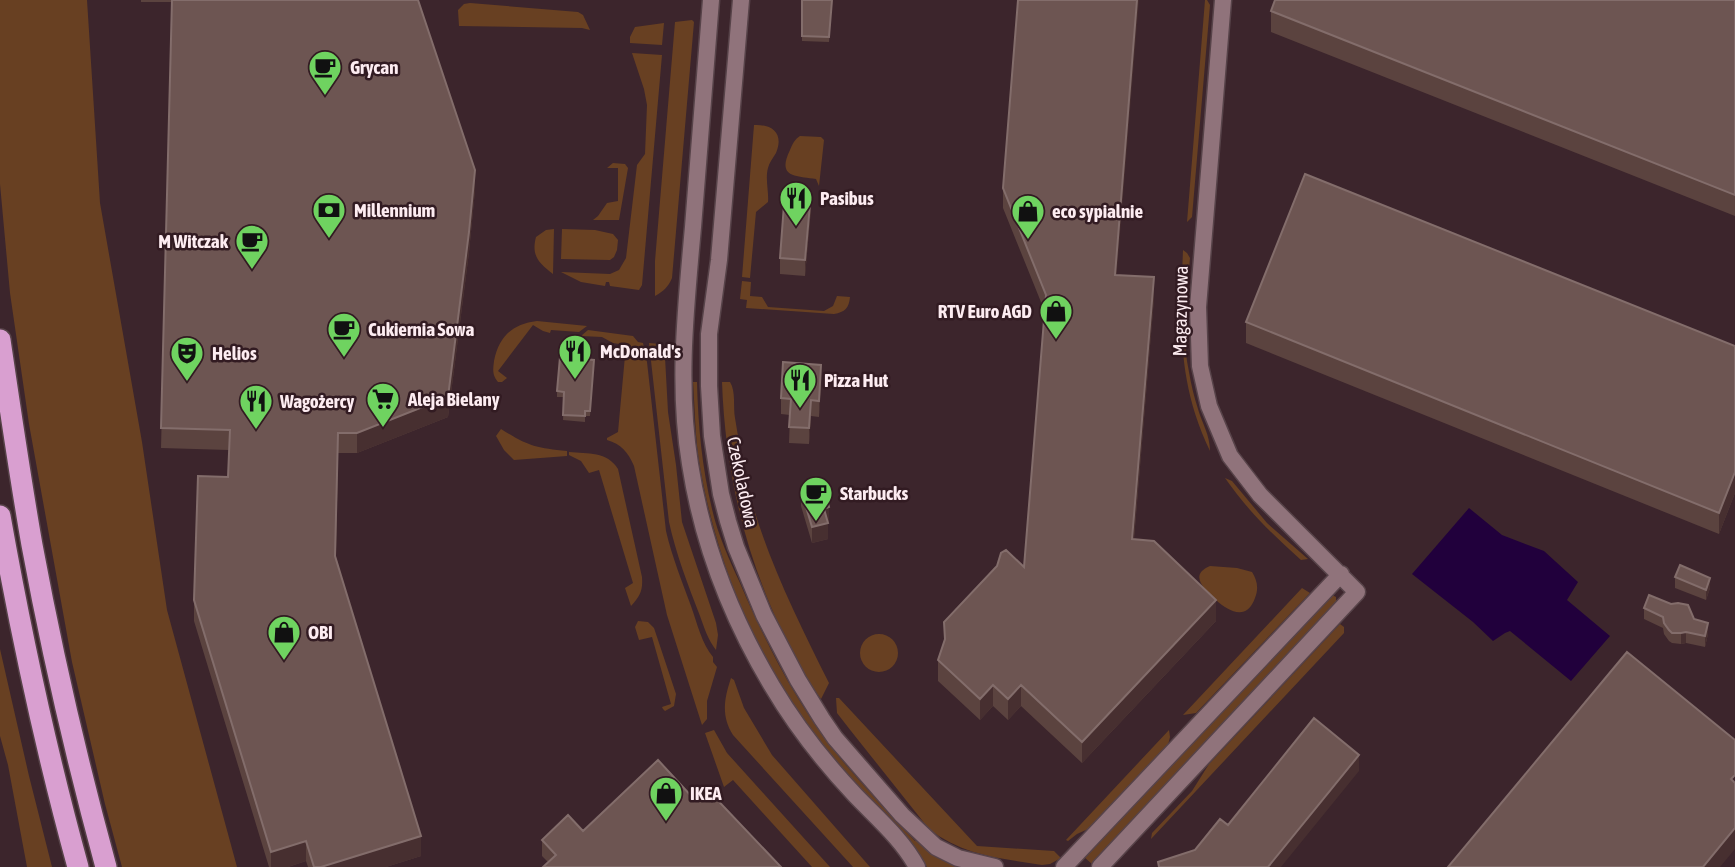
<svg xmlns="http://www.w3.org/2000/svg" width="1735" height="867" viewBox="0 0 1735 867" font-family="'Asap Condensed',sans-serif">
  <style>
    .green { fill: #684022 }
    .water { fill: #21003c }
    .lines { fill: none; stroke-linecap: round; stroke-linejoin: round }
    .minor-casing { stroke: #574349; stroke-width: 19 }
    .highway-casing { stroke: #574349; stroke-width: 24 }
    .minor { stroke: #90737b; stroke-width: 16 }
    .highway { stroke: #d99fd0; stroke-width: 21 }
    .wall { fill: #5b433f }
    .shaded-wall { fill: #472f30 }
    .building { fill: #6d5552; stroke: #836d6b; stroke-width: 2 }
    .labels { text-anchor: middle; stroke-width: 5; stroke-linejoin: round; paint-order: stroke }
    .poi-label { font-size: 19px; font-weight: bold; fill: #fdecf1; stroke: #321b22; text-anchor: start }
    .street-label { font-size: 19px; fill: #fdecf1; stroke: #321b22 }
  </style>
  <rect width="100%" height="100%" fill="#3c252c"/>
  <path class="green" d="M0,0H87L100,203L142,442L167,610L237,867H122L105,804L72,662L29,424L10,293L0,184Z
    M1205,0H1207L1210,5L1192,217L1187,222Z
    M470,3L578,12L583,15L590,30L582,28L459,26L458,10L464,4Z
    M692,20L694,22L672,278C668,287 664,291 655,296V261L675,22Z
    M664,23L662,45L630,43V37L635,27Z
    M632,53L662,55L642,285L639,290L610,286L609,282H606L605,286L581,282L561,272L610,274L619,270L626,258L637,165L645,154L647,105L644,89Z
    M754,125C773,124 784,134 776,153C773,158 769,163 768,168C765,179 769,192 768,202L756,212L750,278L742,277Z
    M800,136L821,137L824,140L819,186L816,179C794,176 777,177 790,150C793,143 795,139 800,136Z
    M613,163L625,164L628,168L619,220H593L598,216L607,203L618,201V168H607Z
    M554,229L553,274C539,263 531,256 536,237L546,230Z
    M562,229L595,230L613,234L618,240L617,250L614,257L610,260L561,259Z
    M1183,250L1187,253L1190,258C1187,296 1181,335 1189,372C1191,384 1194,397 1198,409C1202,423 1210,435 1210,451C1177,382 1180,323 1183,250Z
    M742,281L751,282L750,296L762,297L768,307L824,311L833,306L837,296L850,297C849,308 845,312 834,314L746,308L747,300L740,299Z
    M537,321L587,326L579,332L551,330L550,333L543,331L533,325L498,371L507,378L502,382H498C492,375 493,370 494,361C499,336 513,324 537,321Z
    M588,330L633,336L638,342L643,343L647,362L666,531C672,557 682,581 691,606C697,623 702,644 713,657V662L717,667L707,701V719L702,725L667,615L634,466C628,452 621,444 607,440V438L618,432L626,345L613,343L602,337L581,336Z
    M649,343L660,344L663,349L665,357L668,412L676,465L682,522L716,623L718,635L716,650C708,640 704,627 700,616C688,585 676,554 669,522Z
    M693,382H697C698,425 702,467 712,509C718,535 729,559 740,583C767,646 797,705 840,758C864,787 890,814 915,841H917L934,856L956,867H927C912,841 890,820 869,798C847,775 827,751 807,725C753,655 715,554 700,467C695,439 695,410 693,382Z
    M722,382H730C736,391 733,407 735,418C739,442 743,468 749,492C767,559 798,621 829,683L821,699C804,677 790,650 779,625C743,547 725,467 722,382Z
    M501,429C528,446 535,448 567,451V456L514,460L504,450L496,436Z
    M569,452C588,454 607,451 618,469L642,577C643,591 640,596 631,606L625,588L633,583L599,470L589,473L581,461L569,455Z
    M1225,478L1232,481L1267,523L1308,559L1301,560C1271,533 1248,511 1225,478Z
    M1210,566L1237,568L1252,572C1257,580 1259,588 1255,598C1247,621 1229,612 1216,600C1205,590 1188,575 1210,566Z
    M1302,588L1310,593L1196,713L1183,715Z
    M1332,595L1336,597V604L1092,864L1084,857L1328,597Z
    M638,621L648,622L654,628L676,694L674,706L665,711L663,709L662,707L671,704L652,637L639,640L635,627Z
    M1340,624L1344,627V633L1151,839L1152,833L1192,791L1209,764Z
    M860 653a19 19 0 1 1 38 0a19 19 0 1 1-38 0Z
    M0,649L29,776L52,867H27L8,765L0,736Z
    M731,678L734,680L744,708L772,755L870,867H853L733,735C721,716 724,699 731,678Z
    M836,698H839L977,846L1054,851L1061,858L1050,864L1042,865C1000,858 964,856 929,829L851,731L837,713Z
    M714,730L727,753L830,867H812L733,780L724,787L705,733Z
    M1169,730L1170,737L1168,745L1088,829L1077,834L1068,841L1066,840Z"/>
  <path class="water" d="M1469,508L1502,535L1544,551L1578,582L1567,600L1610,636L1571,681L1510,631L1505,633L1493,641L1473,622L1412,574Z"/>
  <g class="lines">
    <defs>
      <path id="minor" d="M711,0C705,76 699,151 693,227C686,306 677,385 690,464C702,542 732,619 772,686C795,725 824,762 855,795C877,818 902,839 917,867
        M741,0L719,260L709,334V386L712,436L721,494L728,521L736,547L764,615L798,680L822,719L835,738L902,815L936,847L958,858L995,867
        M1064,867L1341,574
        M1100,867L1357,592L1260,495L1230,456L1209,406L1200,366L1198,307L1223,0"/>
      <path id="highway" d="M0,340C10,408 20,477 32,545C52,653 77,761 106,867
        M0,516C21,634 46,751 78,867"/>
    </defs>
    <use href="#minor" class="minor-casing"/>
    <use href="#highway" class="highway-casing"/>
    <use href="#minor" class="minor"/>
    <use href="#highway" class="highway"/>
  </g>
  <path class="wall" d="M141,0H418L475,190L469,252L448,417L357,453H338L336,557L421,856L386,867H308L306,861L288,867H269L194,621V600L228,477L229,450L161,448L172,2H141Z
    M802,0H832L829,42L802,41Z
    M1735,0V216L1271,32V11Z
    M1003,188L1117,275L1154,298L1134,539L1216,621L1082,763L1021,706L1008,720L993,706L980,720L938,681V660L944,643V622L1024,567L1045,312L1003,208Z
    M811,209L805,276L780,274V258Z
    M1246,322L1735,346V493L1719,534L1246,343Z
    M594,360L590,416H585V422L563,420L564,397H557V391Z
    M821,381L819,417L811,416L809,444L789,443L790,415L781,414V398Z
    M801,490L829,523L828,524V539L812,543L801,506Z
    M1675,577L1710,588L1706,600L1675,588Z
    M1644,608L1694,619L1708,634L1705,647L1686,643L1681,644L1672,643L1669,641L1664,634L1663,628L1644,619Z
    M694,799L781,867L548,862L542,856V840L583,831Z"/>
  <path class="shaded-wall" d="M1137,0H1139L1115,295V275Z
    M475,170V190L469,252L448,417L357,453V433Z
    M811,193V209L805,276V260Z
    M1154,277V298L1132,560V539Z
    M821,365V381L819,417V401Z
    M811,400V416L809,444V428Z
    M1735,472V493L1719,534V513Z
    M829,507V523L828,524V539L812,543V527L824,509Z
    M1710,578V588L1706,600V590Z
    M1216,600V621L1082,763V742Z
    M1708,623V634L1705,647V636Z
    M1686,632V643L1681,644V633Z
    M993,685V706L980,720V699Z
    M1021,685V706L1008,720V699Z
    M1359,755V771L1281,867H1268Z
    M1735,828V849L1720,867H1703Z
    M421,836V856L386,867H321Z
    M306,841V861L288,867H271V852Z"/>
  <path class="building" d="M172,0H418L475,170L469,232L448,397L357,433H338L335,556L421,836L321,867H314L306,841L271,852L194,600L198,476L228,477L230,430L161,428Z
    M802,0H832L829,37L802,36Z
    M1018,0H1137L1115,275L1154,277L1132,539L1154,541L1216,600L1082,742L1021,685L1008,699L993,685L980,699L938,660L945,639L944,622L997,566L1001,553L1006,550L1024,567L1046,295L1003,188Z
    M1275,0H1735V195L1271,11Z
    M1305,174L1735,346V472L1719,513L1246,322Z
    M785,191L811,193L805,260L780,258Z
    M560,357L594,360L590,411H585V416L563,415L564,392L557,391Z
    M783,362L821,365L819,401L811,400L809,428L789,427L791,399L781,398Z
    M817,486L818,489L824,488L829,507L824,509L828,523L812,527L801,490Z
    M1680,565L1710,578L1706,590L1675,577Z
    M1649,595L1671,604L1678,603L1688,605L1694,619L1708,623L1705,636L1686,632L1681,633H1672L1669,630L1664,623L1663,617L1644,608Z
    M1627,652L1735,740V775L1731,779L1735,783V828L1703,867H1448Z
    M1314,718L1359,755L1268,867H1159L1158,862L1195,850L1220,819L1228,825Z
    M658,760L694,799L706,788L781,867H543L556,855L542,840L568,815L583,831Z"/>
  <defs>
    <symbol id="cafe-pin" viewBox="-11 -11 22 30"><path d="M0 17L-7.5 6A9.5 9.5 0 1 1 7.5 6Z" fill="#6fd360" stroke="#321b22"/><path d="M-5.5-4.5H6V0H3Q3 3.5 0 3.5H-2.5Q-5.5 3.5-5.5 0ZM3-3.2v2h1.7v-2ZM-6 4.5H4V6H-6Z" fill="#111"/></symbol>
    <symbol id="restaurant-pin" viewBox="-11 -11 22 30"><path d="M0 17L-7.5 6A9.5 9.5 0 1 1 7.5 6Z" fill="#6fd360" stroke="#321b22"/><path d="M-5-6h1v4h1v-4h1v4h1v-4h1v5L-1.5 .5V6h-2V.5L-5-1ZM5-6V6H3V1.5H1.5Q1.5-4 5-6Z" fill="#111"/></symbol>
    <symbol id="bank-pin" viewBox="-11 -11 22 30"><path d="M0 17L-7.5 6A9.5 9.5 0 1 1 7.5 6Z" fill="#6fd360" stroke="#321b22"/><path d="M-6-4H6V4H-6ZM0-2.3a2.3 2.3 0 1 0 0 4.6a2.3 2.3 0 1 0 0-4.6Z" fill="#111"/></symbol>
    <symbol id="shop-pin" viewBox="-11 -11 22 30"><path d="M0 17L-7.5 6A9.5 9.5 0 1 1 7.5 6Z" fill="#6fd360" stroke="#321b22"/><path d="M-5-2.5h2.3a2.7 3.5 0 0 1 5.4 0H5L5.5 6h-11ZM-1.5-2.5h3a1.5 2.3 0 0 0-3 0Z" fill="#111"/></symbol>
    <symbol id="theatre-pin" viewBox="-11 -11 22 30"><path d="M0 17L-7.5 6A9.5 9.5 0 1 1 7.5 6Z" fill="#6fd360" stroke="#321b22"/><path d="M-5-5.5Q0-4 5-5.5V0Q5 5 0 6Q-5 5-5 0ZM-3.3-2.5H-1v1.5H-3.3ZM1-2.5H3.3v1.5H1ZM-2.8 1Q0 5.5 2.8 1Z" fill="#111"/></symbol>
    <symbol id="supermarket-pin" viewBox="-11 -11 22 30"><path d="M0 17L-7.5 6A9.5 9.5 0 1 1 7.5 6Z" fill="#6fd360" stroke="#321b22"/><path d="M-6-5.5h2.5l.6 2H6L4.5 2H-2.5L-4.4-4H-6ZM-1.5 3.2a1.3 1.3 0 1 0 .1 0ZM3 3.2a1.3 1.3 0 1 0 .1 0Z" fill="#111"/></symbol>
  </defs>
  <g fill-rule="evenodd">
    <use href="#cafe-pin" x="306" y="48" width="38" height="52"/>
    <use href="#restaurant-pin" x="777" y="179" width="38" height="52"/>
    <use href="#bank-pin" x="310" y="191" width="38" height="52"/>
    <use href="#shop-pin" x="1009" y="192" width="38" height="52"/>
    <use href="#cafe-pin" x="233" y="222" width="38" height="52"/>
    <use href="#shop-pin" x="1037" y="292" width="38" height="52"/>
    <use href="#cafe-pin" x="325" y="310" width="38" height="52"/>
    <use href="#restaurant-pin" x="556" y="332" width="38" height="52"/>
    <use href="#theatre-pin" x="168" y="334" width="38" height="52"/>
    <use href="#restaurant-pin" x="781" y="361" width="38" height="52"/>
    <use href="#supermarket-pin" x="364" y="380" width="38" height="52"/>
    <use href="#restaurant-pin" x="237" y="382" width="38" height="52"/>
    <use href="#cafe-pin" x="797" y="474" width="38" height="52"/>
    <use href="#shop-pin" x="265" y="613" width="38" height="52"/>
    <use href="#shop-pin" x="647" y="774" width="38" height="52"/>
  </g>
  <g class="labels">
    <g class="poi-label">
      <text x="350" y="74">Grycan</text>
      <text x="820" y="205">Pasibus</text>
      <text x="354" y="217">Millennium</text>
      <text x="1052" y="218">eco sypialnie</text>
      <text x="228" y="248" text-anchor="end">M Witczak</text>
      <text x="1032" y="318" text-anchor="end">RTV Euro AGD</text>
      <text x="368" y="336">Cukiernia Sowa</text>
      <text x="600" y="358">McDonald's</text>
      <text x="212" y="360">Helios</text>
      <text x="824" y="387">Pizza Hut</text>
      <text x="408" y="406">Aleja Bielany</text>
      <text x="280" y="408">Wagożercy</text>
      <text x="840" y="500">Starbucks</text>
      <text x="308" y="639">OBI</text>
      <text x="690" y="800">IKEA</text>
    </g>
    <g class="street-label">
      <text transform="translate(1180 311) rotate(-89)" y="7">Magazynowa</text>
      <text transform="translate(743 482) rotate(78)" y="7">Czekoladowa</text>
    </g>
  </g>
</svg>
